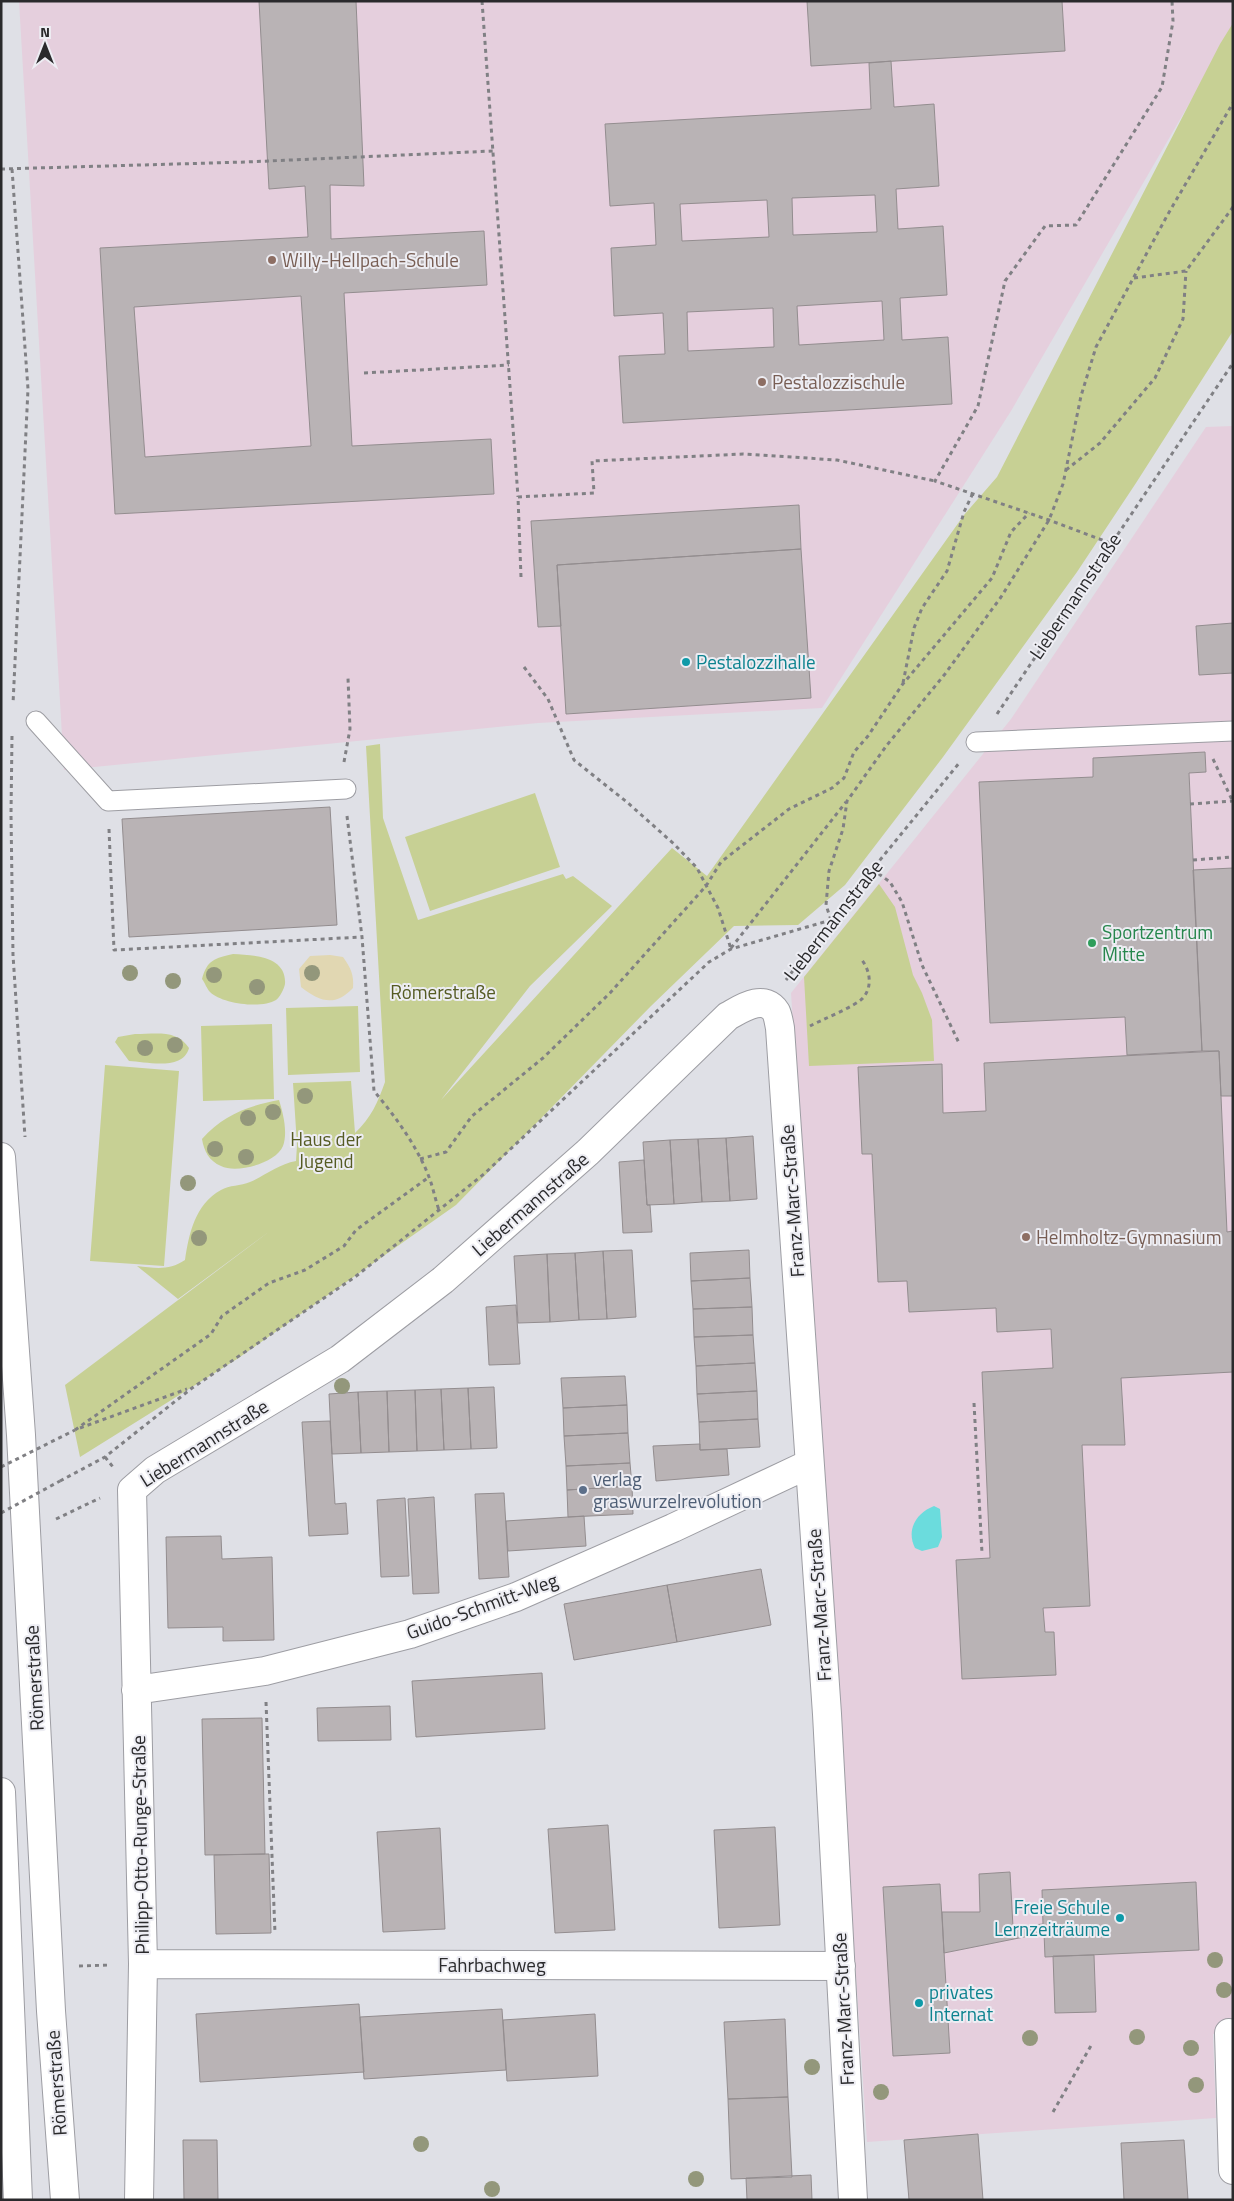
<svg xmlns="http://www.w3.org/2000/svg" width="1234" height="2201" viewBox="0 0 1234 2201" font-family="'Titillium Web',sans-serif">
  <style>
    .education { fill: #e5cfdd }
    .green { fill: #c7d094 }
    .sand { fill: #e1d7b2 }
    .water { fill: #6bdcdd }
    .building { fill: #b9b3b5; stroke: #938d8f; fill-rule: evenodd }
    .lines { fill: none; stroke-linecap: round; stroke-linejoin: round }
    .lane-casing { stroke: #9d9da3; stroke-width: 21 }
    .street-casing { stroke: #9d9da3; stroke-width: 30 }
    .primary-casing { stroke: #9d9da3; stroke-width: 30 }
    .path { stroke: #808084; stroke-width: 3; stroke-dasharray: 4 4; stroke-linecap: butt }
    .lane { stroke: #fff; stroke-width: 19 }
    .street { stroke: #fff; stroke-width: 28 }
    .primary { stroke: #fff; stroke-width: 28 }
    .path-bridge { stroke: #808084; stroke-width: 3; stroke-dasharray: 4 4; stroke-linecap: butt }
    .tree { fill: #93977b }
    .education-dot { fill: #8d6e63; stroke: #ededf3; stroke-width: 2 }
    .culture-dot { fill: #0f9aa8; stroke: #ededf3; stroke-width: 2 }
    .leisure-dot { fill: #2e9e5b; stroke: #ededf3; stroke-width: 2 }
    .service-dot { fill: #5c6f8a; stroke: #ededf3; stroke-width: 2 }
    .labels { text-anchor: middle; stroke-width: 4; stroke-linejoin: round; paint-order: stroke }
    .education-label { font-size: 19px; fill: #785e54; stroke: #ededf3; text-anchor: start }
    .street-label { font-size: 19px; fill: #2a2a2c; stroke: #ededf3 }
    .culture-label { font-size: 19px; fill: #0d838f; stroke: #ededf3; text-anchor: start }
    .leisure-label { font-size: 19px; fill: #27864d; stroke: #ededf3; text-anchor: start }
    .park-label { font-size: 19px; fill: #555b23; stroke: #ededf3 }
    .service-label { font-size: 19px; fill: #4e5e75; stroke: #ededf3; text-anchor: start }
  </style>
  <rect width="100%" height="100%" fill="#dfe0e6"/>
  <path class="education" d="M19,1H1233V28L1011,411L822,708L538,723L64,770Z
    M1233,426V2033L1213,2034L1216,2118L867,2142L791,993L1011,719L1206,427Z"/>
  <path class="green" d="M1233,23V331L1136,483L1077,572L943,757L845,885L798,925L734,926L651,1006L456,1205L237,1359L80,1457L65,1385L270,1231L178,1299L137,1266C155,1268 169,1271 185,1260C189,1234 195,1204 221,1190C229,1185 241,1186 250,1182C266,1175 279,1164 296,1161L297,1145L293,1083L351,1081L355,1133C371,1118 378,1102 385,1082L366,746L380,744L383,818L418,920L563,874L566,879L573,876L612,906L530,986L441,1100L672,848L707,876L964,515L997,477L1220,44Z
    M535,793L560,867L430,911L405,837Z
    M879,884L895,907L913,975L922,993L932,1020L934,1061L809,1066L804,977Z
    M233,954C253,955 287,956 285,984C284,989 280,997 276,1000C262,1009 222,1004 210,992C207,989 205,983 202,979C207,960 215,958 233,954Z
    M358,1006L360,1072L288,1075L286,1008Z
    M272,1024L274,1099L203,1101L201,1026Z
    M135,1034C156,1034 177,1029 189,1048C183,1071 147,1062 129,1061L115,1042L118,1037Z
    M105,1065L179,1071L164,1266L90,1261Z
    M279,1100C283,1113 288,1132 283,1146C276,1163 237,1174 221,1166C209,1161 204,1151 202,1139C223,1115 248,1106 279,1100Z"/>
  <path class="sand" d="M330,955L343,957C351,968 354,975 353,988C335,1007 320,1002 301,987L299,969L310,956Z"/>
  <path class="water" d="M934,1506L940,1509L942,1537L938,1547L922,1551L915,1548C906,1530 916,1513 934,1506Z"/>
  <path class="building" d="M259,1H356L364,186L330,185L331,239L484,231L487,285L344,293L352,446L491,439L494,494L115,514L100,248L308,237L305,186L269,189ZM301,296L311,446L145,457L134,307Z
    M807,1H1062L1065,51L811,66Z
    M891,61L894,107L934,104L939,186L896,189L898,229L943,226L947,295L900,298L902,340L948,337L952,404L623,423L619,356L665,354L663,313L614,316L611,248L656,245L654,203L610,206L605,124L871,109L869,63ZM875,195L877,232L793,235L792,198ZM767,200L769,237L682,241L680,204ZM882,301L884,340L799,345L797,306ZM773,308L774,347L688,351L687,312Z
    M799,505L801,549L557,565L561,626L538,627L531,521Z
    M801,549L811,698L566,714L557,565Z
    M1233,623V673L1199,675L1196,626Z
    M1205,752L1206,772L1189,773L1202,1051L1127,1055L1125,1017L990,1023L979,782L1093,777V758Z
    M330,807L337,925L129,937L122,819Z
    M1233,868V1096H1221L1219,1051H1202L1193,870Z
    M1219,1051L1227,1232L1233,1231V1372L1121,1378L1125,1445H1082L1090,1606L1043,1608L1045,1632H1054L1056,1675L962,1679L956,1560L990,1558L982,1372L1053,1368L1051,1329L997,1332L996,1308L909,1312L907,1281L878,1282L872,1154H862L858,1067L942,1064L943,1113L986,1111L984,1063Z
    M753,1136L757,1199L730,1201L726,1138Z
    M726,1138L730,1201L702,1202L698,1139Z
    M698,1139L702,1202L674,1204L670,1140Z
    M670,1140L674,1204L647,1205L643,1142Z
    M644,1160L647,1205H650L652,1232L623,1233L619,1162Z
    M632,1250L636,1317L607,1319L603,1251Z
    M749,1250L750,1278L691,1281L690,1253Z
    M603,1251L607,1319L579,1320L575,1253Z
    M575,1253L579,1320L550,1322L547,1254Z
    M547,1254L550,1322L518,1323L514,1256Z
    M750,1278L752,1307L693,1309L691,1281Z
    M516,1305L520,1364L489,1365L486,1307Z
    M752,1307L753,1335L694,1337L693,1309Z
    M753,1335L755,1363L696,1366L694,1337Z
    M755,1363L757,1391L697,1394L696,1366Z
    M625,1376L627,1405L563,1408L561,1378Z
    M494,1387L497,1448L471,1449L468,1388Z
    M468,1388L471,1449L444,1450L441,1389Z
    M441,1389L444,1450L417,1451L415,1390Z
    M415,1390L417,1451L389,1452L387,1391Z
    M387,1391L389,1452L361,1453L358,1392Z
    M757,1391L758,1419L699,1422L697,1394Z
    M358,1392L361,1453L332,1454L329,1394Z
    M627,1405L628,1433L564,1436L563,1408Z
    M758,1419L760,1447L700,1450L699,1422Z
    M330,1421L335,1504L346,1503L348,1534L309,1536L302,1422Z
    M628,1433L630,1463L566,1466L564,1436Z
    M700,1444V1450L727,1449L729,1475L656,1481L653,1446Z
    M630,1463L632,1486L567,1490L566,1466Z
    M632,1486L633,1514L568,1517L567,1490Z
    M504,1493L509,1577L479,1579L475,1494Z
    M434,1497L439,1593L413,1594L408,1499Z
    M405,1498L409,1576L381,1577L377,1500Z
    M584,1516L586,1546L508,1551L506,1521Z
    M221,1536L222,1559L272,1557L274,1640L223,1641V1627L168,1628L166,1537Z
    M761,1569L771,1625L677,1642L667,1585Z
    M667,1585L677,1642L574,1660L564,1604Z
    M542,1673L545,1729L416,1737L412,1681Z
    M390,1706L391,1740L318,1741L317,1708Z
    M262,1718L265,1854L205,1855L202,1719Z
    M608,1825L615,1930L555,1933L548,1829Z
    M775,1827L780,1925L719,1928L714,1830Z
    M440,1828L445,1929L383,1932L377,1832Z
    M265,1854H269L271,1933L216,1934L214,1855Z
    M1010,1872L1013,1927L1043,1924L1042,1890L1196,1882L1199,1950L1045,1957L1044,1933L944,1953L942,1912H980L979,1874Z
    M940,1884L950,2053L893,2056L883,1887Z
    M1094,1955L1096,2012L1055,2013L1053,1956Z
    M359,2004L364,2072L200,2082L196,2014Z
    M502,2009L506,2070L364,2079L360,2017Z
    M595,2014L598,2076L507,2081L503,2020Z
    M785,2019L788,2097L728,2099L724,2022Z
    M788,2097L792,2177L731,2179L728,2099Z
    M978,2134L983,2200H909L904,2140Z
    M183,2140H217L218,2200H184Z
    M1184,2140L1188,2200H1124L1121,2143Z
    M811,2175L812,2200H747L746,2178Z"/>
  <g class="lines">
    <defs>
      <path id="lane" d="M36,721L108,801L346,789
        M976,742L1233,731"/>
      <path id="street" d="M136,1690L265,1671L410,1634L516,1597L673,1528L809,1464
        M143,1964L841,1966
        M1229,2033L1233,2170
        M139,2200L143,1964L132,1490L155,1470L340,1359L443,1280L588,1152L728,1016C741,1009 764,993 776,1012C778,1016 779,1023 780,1028L827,1714L853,2200"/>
      <path id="primary" d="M1,1157L21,1435L51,2011L65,2200
        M1,1792L18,2200"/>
    </defs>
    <use href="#lane" class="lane-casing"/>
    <use href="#street" class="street-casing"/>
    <use href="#primary" class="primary-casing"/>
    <path class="path" d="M482,1L518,497
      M1,169L246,162L493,151
      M12,169L28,389L13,704
      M1134,278L1186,271L1233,207
      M364,373L509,365
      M1066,470L1100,443L1155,378L1183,319L1186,271
      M1110,543L1049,520L935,481L978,406L1005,281L1045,226L1076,225L1162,87L1173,21L1172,1
      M521,577L518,497L594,493L592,461L743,454L837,460L935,481
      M524,667L548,699L574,760L628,803L674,844L697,868L718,908L731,949
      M903,683L914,628L922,608L947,571L964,512L973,493
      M997,714L1233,363
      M12,736L11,814L13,955L25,1137
      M1213,759L1233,802
      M344,762L350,729L348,678
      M1190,804L1233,801
      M347,816L362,937L374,1091C395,1116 417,1146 429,1177C433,1187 435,1199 439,1210
      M109,829L114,950L362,937
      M1193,860L1233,857
      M872,869L890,882L902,902L922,965L959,1043
      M831,920L826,905L829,871L843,829L847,801L887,745L945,674L1001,597L1049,520L1063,484L1081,396L1096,347L1168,214L1233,103
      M731,948L846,802
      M786,980L831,920L960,762
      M810,1026C821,1020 856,1006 863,998C873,986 870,970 861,959
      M420,1159L446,1152L472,1116L543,1058L610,993L706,886L721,862L789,809L832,788L844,778L854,752L868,736L902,685L992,578L1011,532L1029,513
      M974,1403L982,1553
      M80,1428L187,1389
      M75,1430L211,1334L222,1316L269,1283L305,1270L344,1246L356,1230L429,1177
      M105,1457L113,1467
      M60,1481L105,1457L192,1388L355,1277L439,1210L484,1174L709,962L731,949L831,920
      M56,1519L100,1498
      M266,1702L275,1933
      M79,1966L111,1965
      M1053,2112L1092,2044"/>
    <use href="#lane" class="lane"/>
    <use href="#street" class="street"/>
    <use href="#primary" class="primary"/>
    <path class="path-bridge" d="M1,1467L75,1430
      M1,1513L60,1481"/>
  </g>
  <g class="tree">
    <circle cx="130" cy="973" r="8"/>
    <circle cx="312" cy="973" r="8"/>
    <circle cx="214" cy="975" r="8"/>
    <circle cx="173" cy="981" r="8"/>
    <circle cx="257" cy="987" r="8"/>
    <circle cx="175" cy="1045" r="8"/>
    <circle cx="145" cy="1048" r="8"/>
    <circle cx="305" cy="1096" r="8"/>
    <circle cx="273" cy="1112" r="8"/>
    <circle cx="248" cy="1118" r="8"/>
    <circle cx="215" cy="1149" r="8"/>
    <circle cx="246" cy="1157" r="8"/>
    <circle cx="188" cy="1183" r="8"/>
    <circle cx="199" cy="1238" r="8"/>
    <circle cx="342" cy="1386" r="8"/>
    <circle cx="1215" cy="1960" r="8"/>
    <circle cx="1224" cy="1990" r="8"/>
    <circle cx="1137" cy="2037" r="8"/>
    <circle cx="1030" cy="2038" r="8"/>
    <circle cx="1191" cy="2048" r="8"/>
    <circle cx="812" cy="2067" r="8"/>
    <circle cx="1196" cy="2085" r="8"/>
    <circle cx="881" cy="2092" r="8"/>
    <circle cx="421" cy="2144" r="8"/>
    <circle cx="696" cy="2179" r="8"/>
    <circle cx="492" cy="2189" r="8"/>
  </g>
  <g class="education-dot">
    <circle cx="272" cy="260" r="5"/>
    <circle cx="762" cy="382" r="5"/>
    <circle cx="1026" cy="1237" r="5"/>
  </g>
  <g class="culture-dot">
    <circle cx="686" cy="662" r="5"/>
    <circle cx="1120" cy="1918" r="5"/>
    <circle cx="919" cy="2003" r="5"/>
  </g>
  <circle class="leisure-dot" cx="1092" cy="943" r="5"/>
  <circle class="service-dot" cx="583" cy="1490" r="5"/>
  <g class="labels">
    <g class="education-label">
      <text x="282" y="267">Willy-Hellpach-Schule</text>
      <text x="772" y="389">Pestalozzischule</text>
      <text x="1036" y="1244">Helmholtz-Gymnasium</text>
    </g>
    <g class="street-label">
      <text transform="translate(1075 596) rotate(-56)" y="7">Liebermannstraße</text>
      <text transform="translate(833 920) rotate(-52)" y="7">Liebermannstraße</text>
      <text transform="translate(792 1201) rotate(-94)" y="7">Franz-Marc-Straße</text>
      <text transform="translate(530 1204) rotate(-41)" y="7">Liebermannstraße</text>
      <text transform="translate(204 1443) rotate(-32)" y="7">Liebermannstraße</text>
      <text transform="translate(819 1605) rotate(-94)" y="7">Franz-Marc-Straße</text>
      <text transform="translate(482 1606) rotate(-20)" y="7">Guido-Schmitt-Weg</text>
      <text transform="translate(34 1678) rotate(-93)" y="7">Römerstraße</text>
      <text transform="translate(140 1845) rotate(-91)" y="7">Philipp-Otto-Runge-Straße</text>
      <text x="492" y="1972">Fahrbachweg</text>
      <text transform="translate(843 2009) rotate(-93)" y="7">Franz-Marc-Straße</text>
      <text transform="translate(56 2083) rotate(-94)" y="7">Römerstraße</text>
    </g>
    <g class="culture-label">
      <text x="696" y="669">Pestalozzihalle</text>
      <text x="1110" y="1914" text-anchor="end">Freie Schule<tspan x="1110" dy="22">Lernzeiträume</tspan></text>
      <text x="929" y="1999">privates<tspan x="929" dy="22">Internat</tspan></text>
    </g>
    <g class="leisure-label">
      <text x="1102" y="939">Sportzentrum<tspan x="1102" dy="22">Mitte</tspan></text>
    </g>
    <g class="park-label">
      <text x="443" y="999">Römerstraße</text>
      <text x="326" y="1146">Haus der<tspan x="326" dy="22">Jugend</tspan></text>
    </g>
    <g class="service-label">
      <text x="593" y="1486">verlag<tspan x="593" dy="22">graswurzelrevolution</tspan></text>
    </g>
  </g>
  <rect width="1234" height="2201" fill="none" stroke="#2a2a2c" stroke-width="5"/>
  <g transform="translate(45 45)" stroke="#ededf3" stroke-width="4" paint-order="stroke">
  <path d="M0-4L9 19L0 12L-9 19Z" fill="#2a2a2c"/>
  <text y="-8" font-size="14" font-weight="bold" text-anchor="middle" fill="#2a2a2c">N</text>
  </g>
</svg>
